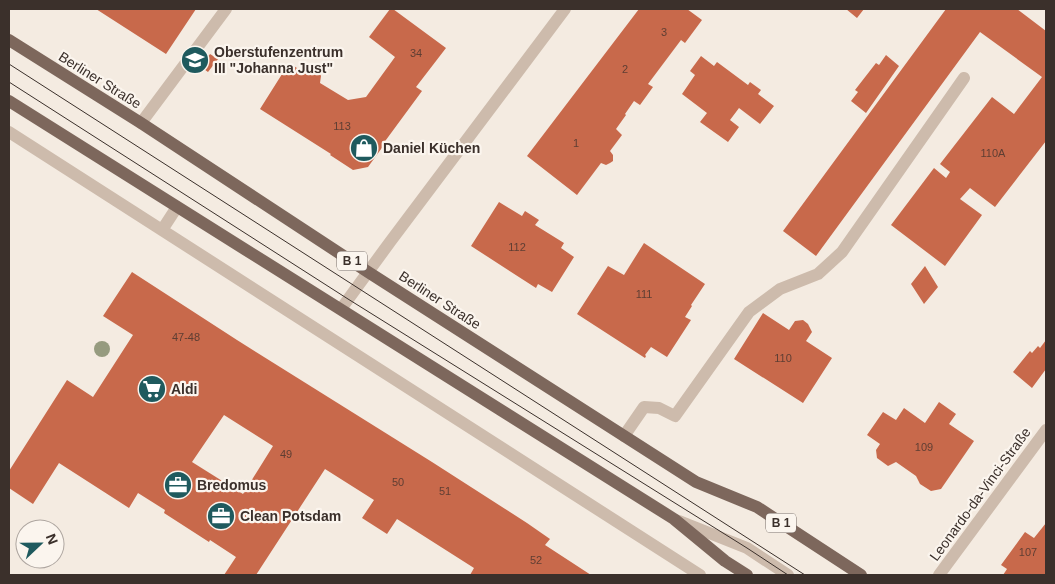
<svg xmlns="http://www.w3.org/2000/svg" width="1055" height="584" viewBox="0 0 1055 584" font-family="Arial,sans-serif">
  <style>
    .building { fill: #c8694b; fill-rule: evenodd }
    .lines { fill: none; stroke-linecap: round; stroke-linejoin: round }
    .minor { stroke: #cdbbac; stroke-width: 12 }
    .major { stroke: #7d675c; stroke-width: 12 }
    .tram { stroke: #3b302b; stroke-width: 1 }
    .tree { fill: #969b7f }
    .labels { text-anchor: middle; stroke-width: 4.5; stroke-linejoin: round; paint-order: stroke }
    .number-label { font-size: 11px; fill: #5e3e33 }
    .shield { fill: #fbf5ee; stroke: #756b66; stroke-width: 1 }
    .shield-label { font-size: 12px; font-weight: bold; fill: #3b302b }
    .poi-label { font-size: 14px; font-weight: bold; fill: #3b302b; stroke: #fbf5ee; text-anchor: start }
    .street-label { font-size: 14px; fill: #3b302b; stroke: #fbf5ee }
  </style>
  <rect width="100%" height="100%" fill="#f4ebe1"/>
  <path class="building" d="M96,9H196L166,54Z
    M390,9H393L446,48L416,87L422,91L383,144L384,145L368,167L353,170L330,155L331,154L260,109L289,63L305,73L310,69L316,70L319,72L321,76L320,83L348,100L366,97L395,57L369,37Z
    M639,9H687L702,20L685,43L681,40L648,84L653,87L640,105L634,101L625,114L626,115L616,129L622,135L610,151L613,155V161L610,163L606,165L601,163L577,195L527,156Z
    M846,9H864L857,18Z
    M946,9H1017L1046,31V141L995,207L970,188L960,199L982,215L945,266L891,225L934,168L946,178L950,172L940,164L992,97L1014,114L1042,77L980,32L816,256L783,231Z
    M210,54L218,59L208,72L201,67Z
    M886,55L899,66L866,113L851,101L858,92L855,90L876,63L879,65Z
    M701,56L714,66L717,62L748,85L750,82L761,90L758,94L774,106L760,124L739,108L730,120L739,127L728,142L700,122L707,113L682,94L695,75L690,71Z
    M499,202L522,216L525,211L539,220L535,225L564,243L561,248L574,257L552,292L538,284L536,288L471,246Z
    M644,243L705,284L691,305L692,306L685,317L691,320L667,357L651,347L645,355L646,356L645,358L577,314L608,266L624,275Z
    M925,266L938,287L924,304L911,284Z
    M132,272L237,340L432,462L527,523L550,539L545,545L591,575H470L474,568L397,519L387,534L362,518L374,500L325,469L256,575H224L236,557L210,540L209,542L164,513L165,510L138,493L129,508L59,463L33,504L9,488V471L67,380L93,397L133,335L103,316ZM224,415L273,446L243,494L192,462Z
    M763,313L789,330L795,321L803,320L808,324L812,332L806,341L832,358L803,403L734,359Z
    M1046,340V369L1032,388L1013,372L1030,351L1032,353L1038,346L1040,348Z
    M939,402L956,414L949,424L974,441L941,489L931,491L920,484L916,476L896,462L888,466L877,458L876,450L880,444L867,435L883,412L896,420L904,408L925,423Z
    M1046,523V575H1003L1007,569L1001,565L1025,532L1034,538Z"/>
  <g class="lines">
    <path class="minor" d="M141,123L226,9
      M9,132L700,575
      M162,230L177,207
      M341,309L390,242L565,9
      M624,436L644,407L659,408L675,416L749,312L780,289L818,274L842,252L964,78
      M679,521L747,548L788,575
      M939,575L1046,430"/>
    <path class="major" d="M9,40L141,123L368,272L696,482L757,507L861,575
      M9,101L674,519L725,561L747,575"/>
    <path class="tram" d="M9,64L805,575
      M9,82L348,299L747,548L788,575"/>
  </g>
  <circle class="tree" cx="102" cy="349" r="8"/>
  <defs>
    <symbol id="school-disc" viewBox="-11 -11 22 22"><circle r="9.5" fill="#1f5a5e" stroke="#fbf5ee"/><path d="M0-5L7-2L0 1L-7-2ZM-4 1L0 2.5L4 1V4Q0 6-4 4Z" fill="#fff"/></symbol>
    <symbol id="shop-disc" viewBox="-11 -11 22 22"><circle r="9.5" fill="#1f5a5e" stroke="#fbf5ee"/><path d="M-5-2.5h2.3a2.7 3.5 0 0 1 5.4 0H5L5.5 6h-11ZM-1.5-2.5h3a1.5 2.3 0 0 0-3 0Z" fill="#fff"/></symbol>
    <symbol id="supermarket-disc" viewBox="-11 -11 22 22"><circle r="9.5" fill="#1f5a5e" stroke="#fbf5ee"/><path d="M-6-5.5h2.5l.6 2H6L4.5 2H-2.5L-4.4-4H-6ZM-1.5 3.2a1.3 1.3 0 1 0 .1 0ZM3 3.2a1.3 1.3 0 1 0 .1 0Z" fill="#fff"/></symbol>
    <symbol id="office-disc" viewBox="-11 -11 22 22"><circle r="9.5" fill="#1f5a5e" stroke="#fbf5ee"/><path d="M-6-3h4V-5.5h4V-3h4V5H-6ZM-1-4.5V-3h2v-1.5ZM-6 0V1H6V0Z" fill="#fff"/></symbol>
  </defs>
  <g fill-rule="evenodd">
    <use href="#school-disc" x="179" y="44" width="32" height="32"/>
    <use href="#shop-disc" x="348" y="132" width="32" height="32"/>
    <use href="#supermarket-disc" x="136" y="373" width="32" height="32"/>
    <use href="#office-disc" x="162" y="469" width="32" height="32"/>
    <use href="#office-disc" x="205" y="500" width="32" height="32"/>
  </g>
  <g class="labels">
    <g class="number-label">
      <text x="664" y="36">3</text>
      <text x="416" y="57">34</text>
      <text x="625" y="73">2</text>
      <text x="342" y="130">113</text>
      <text x="576" y="147">1</text>
      <text x="993" y="157">110A</text>
      <text x="517" y="251">112</text>
      <text x="644" y="298">111</text>
      <text x="186" y="341">47-48</text>
      <text x="783" y="362">110</text>
      <text x="924" y="451">109</text>
      <text x="286" y="458">49</text>
      <text x="398" y="486">50</text>
      <text x="445" y="495">51</text>
      <text x="1028" y="556">107</text>
      <text x="536" y="564">52</text>
    </g>
    <g class="shield">
      <rect x="337" y="251.5" width="30" height="19" rx="4"/>
      <rect x="766" y="513.5" width="30" height="19" rx="4"/>
    </g>
    <g class="shield-label">
      <text x="352" y="265">B 1</text>
      <text x="781" y="527">B 1</text>
    </g>
    <g class="poi-label">
      <text x="214" y="57">Oberstufenzentrum<tspan x="214" dy="16">III "Johanna Just"</tspan></text>
      <text x="383" y="153">Daniel Küchen</text>
      <text x="171" y="394">Aldi</text>
      <text x="197" y="490">Bredomus</text>
      <text x="240" y="521">Clean Potsdam</text>
    </g>
    <g class="street-label">
      <text transform="translate(100 80) rotate(32)" y="5">Berliner Straße</text>
      <text transform="translate(440 300) rotate(33)" y="5">Berliner Straße</text>
      <text transform="translate(980 494) rotate(-54)" y="5">Leonardo-da-Vinci-Straße</text>
    </g>
  </g>
  <rect width="1055" height="584" fill="none" stroke="#3b302b" stroke-width="20"/>
  <g transform="translate(40 544) rotate(68)"><circle r="24" fill="#fbf5ee" stroke="#aea6a0"/>
  <path d="M0-4L9 19L0 12L-9 19Z" fill="#1f5a5e"/>
  <text y="-8" font-size="14" font-weight="bold" text-anchor="middle" fill="#3b302b">N</text>
  </g>
</svg>
